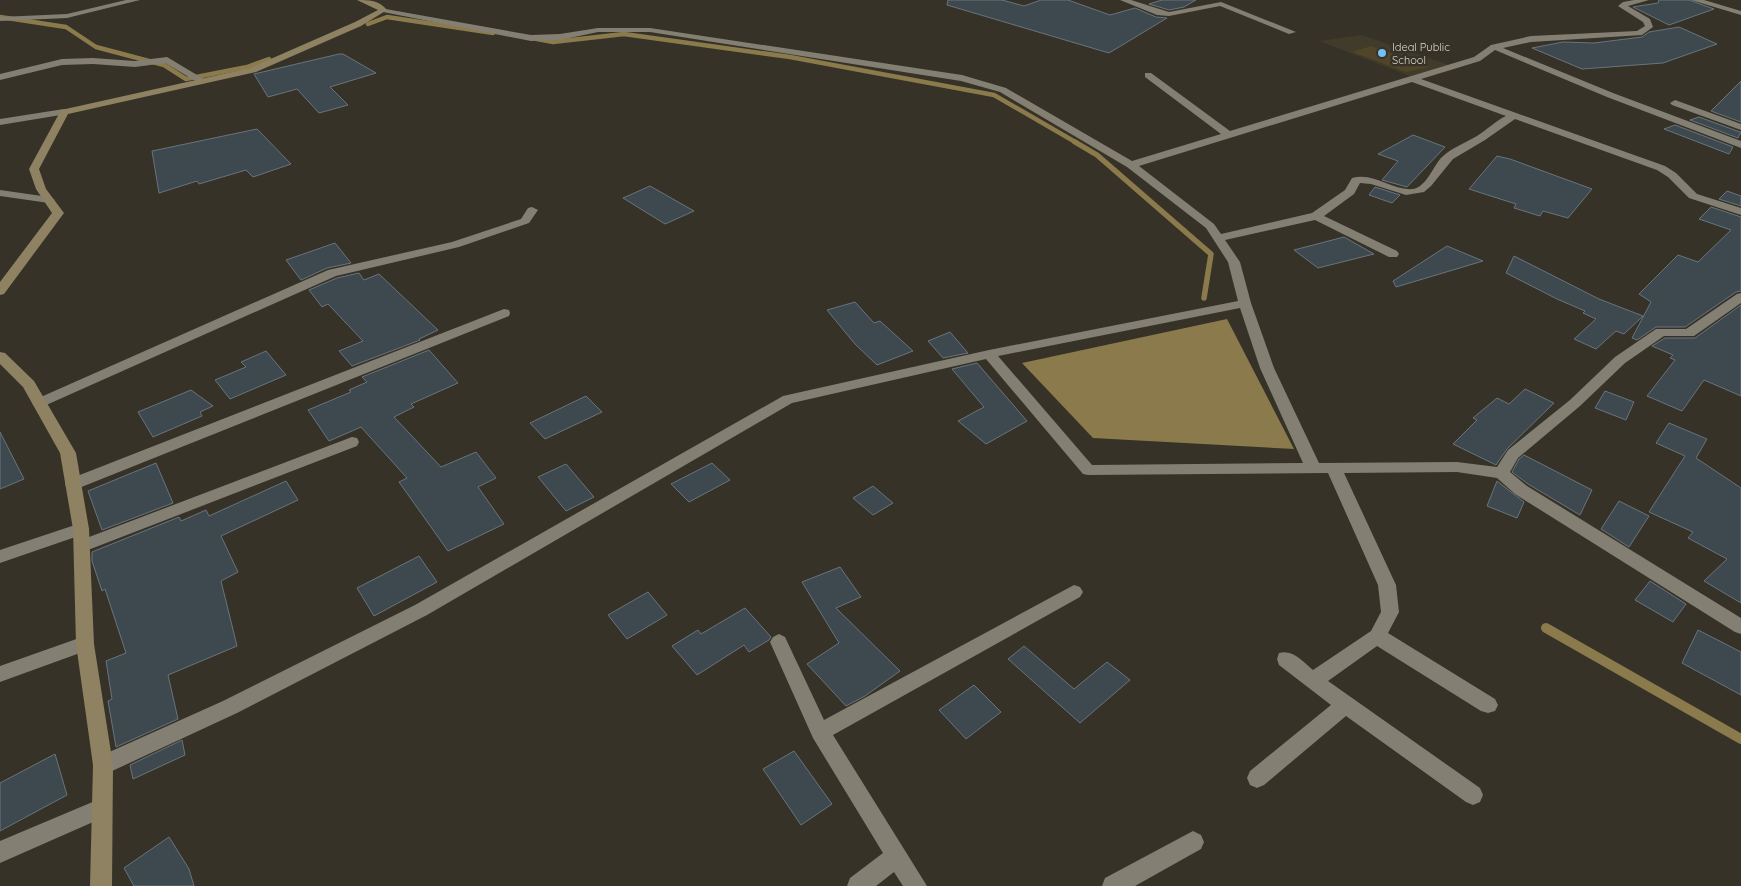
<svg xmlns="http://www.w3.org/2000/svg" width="1741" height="886" viewBox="0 0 1741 886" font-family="Quicksand,sans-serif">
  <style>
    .built { fill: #413b2a }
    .green { fill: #504529 }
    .water { fill: #8b7a4b }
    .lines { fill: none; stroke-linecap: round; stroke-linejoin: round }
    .stream-far2 { stroke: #8b7a4b; stroke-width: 4.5 }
    .stream-far1 { stroke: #8b7a4b; stroke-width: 5.5 }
    .stream { stroke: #8b7a4b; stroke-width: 10 }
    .building { fill: #3e484f; stroke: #69747c }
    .lane { fill: #847f73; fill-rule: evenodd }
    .street { fill: #847f73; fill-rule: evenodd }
    .secondary { fill: #8e8262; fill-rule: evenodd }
    .poi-dot { fill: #75c0f6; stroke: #363227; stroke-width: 2 }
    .labels { text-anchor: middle; stroke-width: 5; stroke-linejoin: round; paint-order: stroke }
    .far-poi-label { font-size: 11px; fill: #dbd9d2; stroke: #363227; text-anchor: start }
  </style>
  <rect width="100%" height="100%" fill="#363227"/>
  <path class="built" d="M1362,35L1449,65L1410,76L1319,41Z"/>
  <path class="green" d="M1371,46L1429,67L1406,72L1352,52Z"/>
  <path class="water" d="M1227,319L1294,449L1093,438L1022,363Z"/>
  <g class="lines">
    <path class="stream-far2" d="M0,17L66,27L96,47L164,65L186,79L247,67L269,59
      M368,24L387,17L493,33
      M537,39L553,42L624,34L790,57L994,95L1077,143"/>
    <path class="stream-far1" d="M1075,142L1097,155L1211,254L1204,298"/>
    <path class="stream" d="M1546,628L1741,739"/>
  </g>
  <path class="building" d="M948,0H1002L1024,6L1041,0H1068L1110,15L1135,8L1156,17L1167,18L1109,53L947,5Z
    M1162,0H1196L1184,7L1169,10L1149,4Z
    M1659,0H1689L1714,9L1669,25L1633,7L1658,3Z
    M1679,27L1717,44L1663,63L1582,69L1532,48L1563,42L1594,43L1642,37L1649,32Z
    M339,54H343L376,73L330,87L348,105L319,113L297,89L268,97L254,74Z
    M1741,81V122L1711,111Z
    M1699,117L1740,132H1741L1738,138L1690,120Z
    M1675,125L1733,147L1729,154L1664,129Z
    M257,129L291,164L253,177L246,170L199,184L197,181L159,193L152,151Z
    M1413,135L1445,147L1407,187L1382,180L1398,161L1378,154Z
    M1497,156L1510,159L1592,189L1568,218L1543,211L1540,216L1514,208L1516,204L1469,189Z
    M650,186L694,211L665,224L623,198Z
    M1375,187L1400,195L1392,203L1369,195Z
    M1727,191L1741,196V206L1719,199Z
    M1711,207L1741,217V291L1736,292L1685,327H1656L1637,340L1632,338L1651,302L1639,294L1678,255L1698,262L1731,230L1699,219Z
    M1344,237L1374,254L1318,268L1294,250Z
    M335,243L351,263L327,268L301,280L286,260Z
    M1447,246L1483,261L1396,287L1393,281Z
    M1514,256L1599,299L1643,316L1624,334L1616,331L1596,349L1574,339L1596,319L1583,313L1585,311L1557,299L1506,273Z
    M359,273L364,280L379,274L438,330L419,339L420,340L352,366L339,351L363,341L328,304L322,307L309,290L337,278Z
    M855,302L874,323L880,321L913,351L877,365L855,344L827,310Z
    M1741,305V396L1704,380L1682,411L1647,396L1675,360L1670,358L1673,355L1652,346L1665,338H1695Z
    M950,332L968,353L943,358L928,341Z
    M429,350L458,383L411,404L414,407L394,417L441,467L476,452L496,478L478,487L504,524L448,551L399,482L407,478L361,427L329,441L308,410L351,392L349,390L367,382L362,377Z
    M266,351L286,375L230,399L215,380L246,367L241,362Z
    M977,363L1027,421L986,444L958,421L984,407L952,369Z
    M1525,389L1554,403L1507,449L1496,465L1453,444L1477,420L1473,418L1497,398L1509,404Z
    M191,390L213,406L200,412L202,416L153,437L138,412Z
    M1605,391L1634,402L1626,420L1595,408Z
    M586,396L602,412L545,439L530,423Z
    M1669,423L1707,439L1696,458L1741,488V603L1704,581L1727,559L1688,538L1693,532L1649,512L1685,456L1656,443Z
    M0,432L24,479L0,489Z
    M1524,455L1592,490L1580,515L1528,484L1512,472L1519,459Z
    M156,463L173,503L102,530L88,491Z
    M712,463L730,480L689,502L671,484Z
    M566,464L594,497L566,511L538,477Z
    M286,481L298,500L221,536L238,572L221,581L237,646L168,675L178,719L116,747L108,701L112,699L106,661L126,653L105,589L102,591L92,561V552L179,517L181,521L206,510L209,516Z
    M1497,481L1524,502L1517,518L1487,506Z
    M873,486L893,503L873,515L853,498Z
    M1619,501L1649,516L1629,547L1601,529Z
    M419,556L437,582L374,616L357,588Z
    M840,567L861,597L836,608L900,671L865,696L846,706L807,664L839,643L802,582Z
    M1650,581L1686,604L1673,622L1635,600Z
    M648,592L667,615L627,639L608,615Z
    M745,608L771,637L769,640L749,652L744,645L697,675L672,646L698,630L701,634Z
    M1698,630L1741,652V695L1682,663Z
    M1024,646L1074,689L1107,662L1130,680L1080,723L1008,659Z
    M974,685L1001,712L966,739L939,710Z
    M182,740L185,755L133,779L130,765Z
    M794,751L832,804L801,825L763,769Z
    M55,754L67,795L0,831V783Z
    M169,837L189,869L194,886H134L124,868Z"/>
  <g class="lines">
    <path class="lane" d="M352,437L357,438L359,442L357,446L88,550L82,552L76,550L74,546L76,542Z"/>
    <path class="street" d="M126,0H140L67,18L0,21V17L67,14Z
      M1120,0H1131L1169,12L1221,2L1296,32L1289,34L1220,6L1169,16L1157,15Z
      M1634,0H1649L1628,6L1650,19L1653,27L1642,35L1531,42L1503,48L1613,93L1741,141V148L1607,97L1495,50L1480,61L1421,79L1665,166L1676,173L1697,194L1741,208V215L1689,198L1668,177L1657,170L1515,119L1485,140L1453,159L1431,186L1424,192L1406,195L1371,184L1360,183L1354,194L1324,216L1397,251L1399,254L1397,257H1389L1315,220L1225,240L1240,262L1251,303L1274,368L1319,463L1457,462L1497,467L1508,450L1570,400L1615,357L1656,329H1686L1737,294L1741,293V303L1694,336H1664L1625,363L1580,406L1518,458L1510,472L1527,486L1741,618V634L1735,632L1515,494L1497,478L1457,472L1344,473L1396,585L1399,612L1388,633L1495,699L1498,705L1495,711L1488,713L1481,711L1377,646L1328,681L1480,788L1483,795L1480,802L1473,805L1466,802L1346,716L1264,785L1257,788L1250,785L1247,778L1250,771L1331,705L1279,665L1277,659L1279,653C1293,649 1303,662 1313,670L1371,631L1381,612L1378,585L1328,473L1088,475L1083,474L986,359L792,403L427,615L237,713L110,772L103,774L96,772L93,765L96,758L223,701L415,605L783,396L989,350L1238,301L1228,262L1206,228L1127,167L1000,92L961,81L650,32H598L560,40L531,41L383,12H380V8L531,35L560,34L598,28H650L962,75L1006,88L1132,161L1221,134L1145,77V73H1151L1230,131L1474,57L1491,45L1531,36L1637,31L1645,26L1643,22L1618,6L1623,2ZM1412,82L1506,116C1495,121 1487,130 1477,136C1465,143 1451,148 1441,158C1433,167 1426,187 1413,189C1392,191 1375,172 1352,178L1345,190L1312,213L1221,234L1214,224L1139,166ZM1240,308L1260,368L1303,463L1092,465L998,356Z
      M1691,0H1704L1741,11V15Z
      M167,57L207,81L202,84L199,83L165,63L135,67L93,64L62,65L0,80V74L62,59L93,58L135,61Z
      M1675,100L1741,124V130L1672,105L1670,103Z
      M64,109L67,110V114L0,125V119Z
      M0,190L49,197L55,200L49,203L0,196Z
      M532,207L538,210L529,223L459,247L336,276L44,406H34L32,403L34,400L328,270L452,242L521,219L528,208Z
      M504,309L509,310L510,313L509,316L79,488L73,490L67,488L65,484L67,480Z
      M81,523L87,525L89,529L87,533L0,563V550Z
      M1074,585L1080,587L1083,592L1080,597L833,735L927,886H903L894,872L876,886H847L850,878L883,853L813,738L770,642L773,637L779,634L785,637L824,720Z
      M85,636L91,639L94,644L91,649L0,682V666Z
      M102,798L109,801L112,808L109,815L0,863V841Z
      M1193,831L1201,835L1204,842L1201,849L1135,886H1102L1105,878Z"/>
    <path class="secondary" d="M357,0C369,0 379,0 387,10L361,26L256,72L68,114L39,169L46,189L64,213L4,294L0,295V282L52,213L36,189L29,169L61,110L250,68L355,22L378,10Z
      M0,352L5,353L34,381L76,453L89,529L94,644L113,765L112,886H90L93,765L76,644L73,529L60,453L23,387L0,364Z"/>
  </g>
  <circle class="poi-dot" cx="1382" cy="53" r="5"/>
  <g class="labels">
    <g class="far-poi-label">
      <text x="1392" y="51">Ideal Public<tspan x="1392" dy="13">School</tspan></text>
    </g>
  </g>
</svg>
